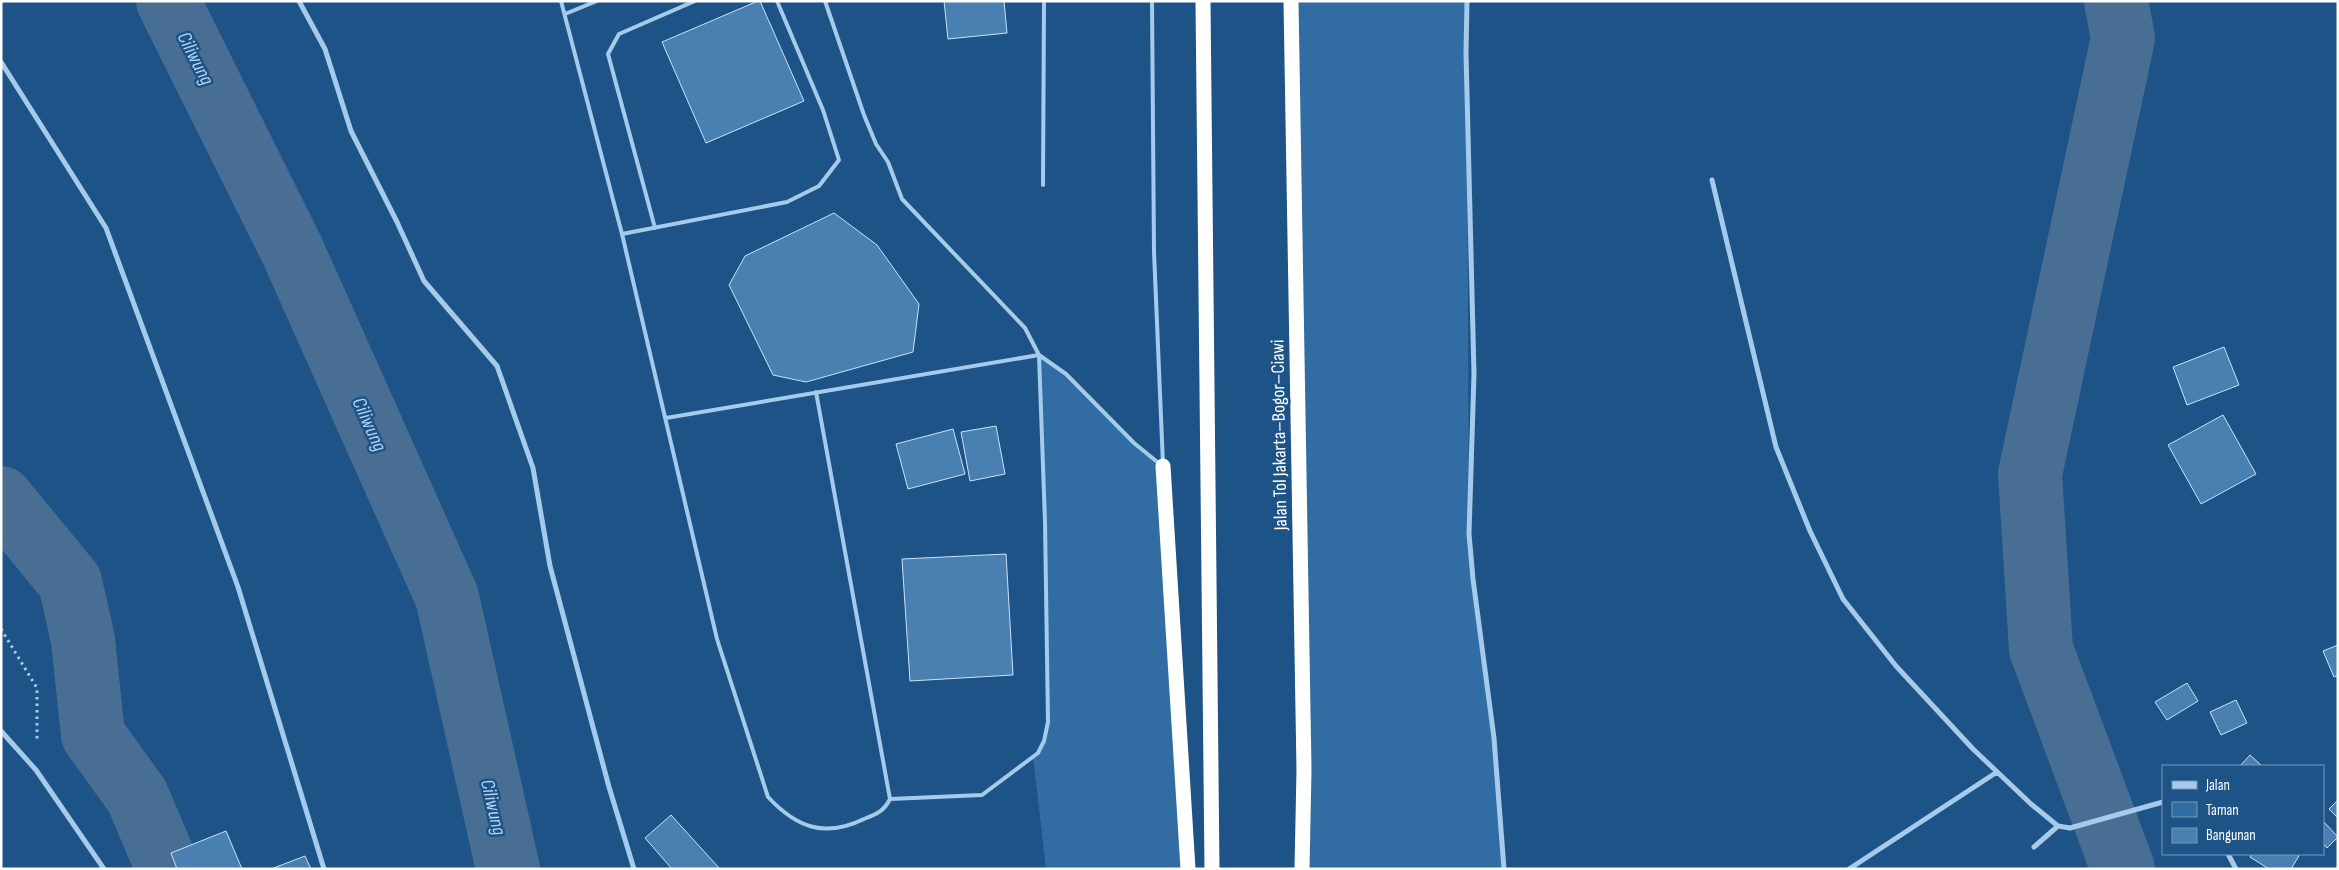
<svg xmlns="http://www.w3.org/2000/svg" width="2339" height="870" viewBox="0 0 2339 870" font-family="'Sofia Sans Condensed',sans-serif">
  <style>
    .green { fill: #316da3 }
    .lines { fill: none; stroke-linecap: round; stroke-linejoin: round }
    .river { stroke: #486f93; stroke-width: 64 }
    .building { fill: #4a80b1; stroke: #cae2f8 }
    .path { stroke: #a5caeb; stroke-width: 3; stroke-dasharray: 2.5 4; stroke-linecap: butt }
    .service { stroke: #a5caeb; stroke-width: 4 }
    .minor { stroke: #a5caeb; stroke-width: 5 }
    .motorway { stroke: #fff; stroke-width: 15 }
    .labels { text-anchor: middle; stroke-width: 5; stroke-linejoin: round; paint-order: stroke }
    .street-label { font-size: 19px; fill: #fff; stroke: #1d5386 }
    .water-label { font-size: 20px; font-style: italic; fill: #b1d4f2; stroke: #1d5386 }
  </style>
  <rect width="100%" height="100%" fill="#1d5386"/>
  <path class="green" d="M1291,1H1469L1467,72L1469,534L1494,743L1505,869H1297Z
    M1039,355C1084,388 1120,431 1163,466L1188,869H1046L1033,756L1040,750L1047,727L1045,522Z"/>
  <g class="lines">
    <path class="river" d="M168,1L292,250L447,597L508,869
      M2116,1L2123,38L2030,474L2041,649L2123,869
      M1,498L70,582L83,640L93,735L137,796L168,869"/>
  </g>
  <path class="building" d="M758,1H760L804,101L706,143L662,42Z
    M944,1H1004L1007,33L948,39Z
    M834,213L877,245L919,304L913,352L806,382L773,375L729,285L745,256Z
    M2224,347L2239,385L2187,405L2173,367Z
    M2223,415L2256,474L2201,504L2168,445Z
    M996,426L1005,474L970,481L961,432Z
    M953,429L965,474L908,489L896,444Z
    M1006,554L1013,675L910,681L902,559Z
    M2338,645V675L2334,677L2323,651Z
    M2187,683L2198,701L2167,720L2155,702Z
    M2236,700L2247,723L2221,735L2210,712Z
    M2250,755L2262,766H2240Z
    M2338,800V818L2329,809Z
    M671,815L720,869H672L645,838Z
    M2323,821L2338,837L2327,848L2323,843Z
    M226,831L242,869H177L171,853Z
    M2252,854H2300L2291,869H2269L2250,857Z
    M305,856L311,869H271Z"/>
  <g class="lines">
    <path class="path" d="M1,629L37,688V740"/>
    <path class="service" d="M561,1L622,234L717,639L768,797C797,828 825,838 864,819C877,814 884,811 890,799L982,795L1038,753L1044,741L1048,722L1045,522L1039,355L666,418
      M825,1L864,115L876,144L888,162L902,199L1025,328L1039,355L1066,374L1134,443L1161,465
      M1152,1L1154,252L1163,464
      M565,14L597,1
      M1043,185L1044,1
      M655,228L608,54L619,34L695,1
      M622,234L787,202L819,186L839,160L823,110L777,1
      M816,392L890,799"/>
    <path class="minor" d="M299,1L325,49L351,131L397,222L424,281L497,366L533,468L550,566L609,787L634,869
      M1467,1L1466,53L1474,374L1469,534L1473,579L1494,738L1504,869
      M1,62L106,228L238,587L324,869
      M1712,180L1776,447L1810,531L1843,599L1896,666L1973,749L2031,804L2058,826
      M1,731L36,770L104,869
      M2034,847L2058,826L2070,828L2163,802
      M2228,854L2236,869
      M1849,869L1997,772"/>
    <path class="motorway" d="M1203,1L1212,869
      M1291,1L1304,770L1302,869
      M1163,466L1188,869"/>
  </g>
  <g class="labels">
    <g class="street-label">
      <text transform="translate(1278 435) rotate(-91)" y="7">Jalan Tol Jakarta–Bogor–Ciawi</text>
    </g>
    <g class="water-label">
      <text transform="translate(196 58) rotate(63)" y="7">Ciliwung</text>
      <text transform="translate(370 424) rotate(66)" y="7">Ciliwung</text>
      <text transform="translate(494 807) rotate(77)" y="7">Ciliwung</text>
    </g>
  </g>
  <rect width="2339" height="870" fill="none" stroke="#ffffff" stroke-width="5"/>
  <rect x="2162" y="765" width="162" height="90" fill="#1d5386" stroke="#7798b6"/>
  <rect x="2172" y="781" width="25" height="8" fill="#a5caeb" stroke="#7798b6"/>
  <text x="2206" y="790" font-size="15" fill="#ffffff">Jalan</text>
  <rect x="2172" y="802" width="25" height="15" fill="#316da3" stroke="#7798b6"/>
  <text x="2206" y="815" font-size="15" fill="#ffffff">Taman</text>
  <rect x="2172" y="828" width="25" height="15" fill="#4a80b1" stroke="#7798b6"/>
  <text x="2206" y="840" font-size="15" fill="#ffffff">Bangunan</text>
</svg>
